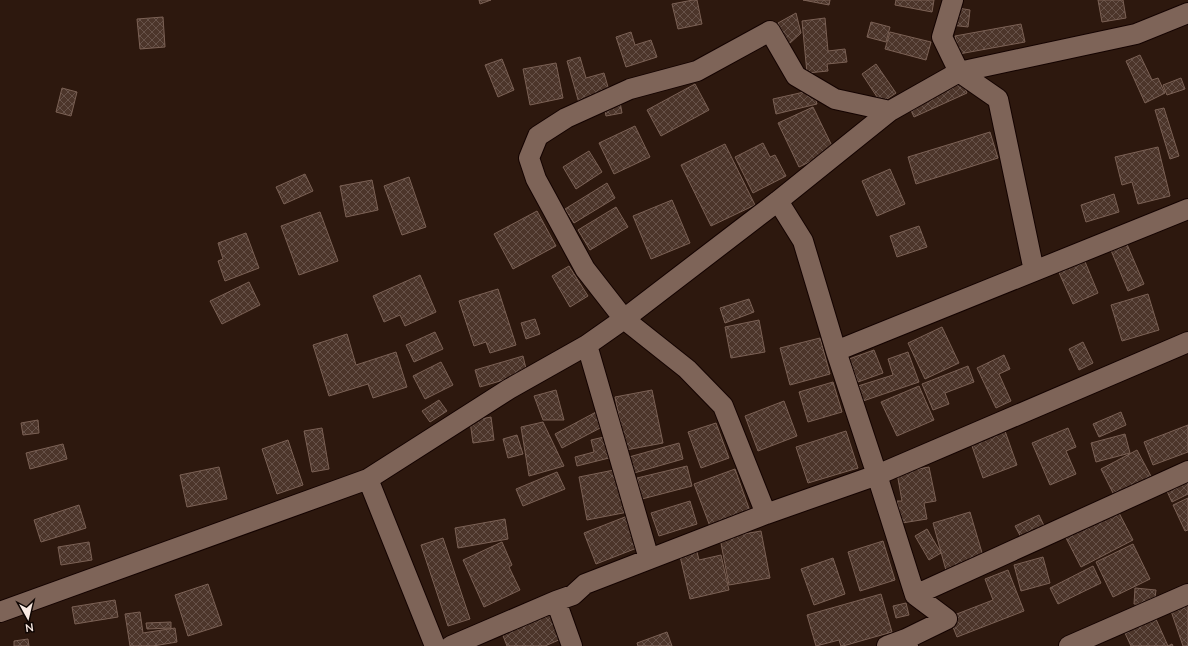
<svg xmlns="http://www.w3.org/2000/svg" width="1188" height="646" viewBox="0 0 1188 646" font-family="Mulish,sans-serif">
  <style>
    .building { fill: url(#building-cross-hatch); stroke: #7b6155 }
    .lines { fill: none; stroke-linecap: round; stroke-linejoin: round }
    .minor-casing { stroke: #140300; stroke-width: 22 }
    .minor { stroke: #7e6458; stroke-width: 20 }
  </style>
  <defs>
    <pattern id="building-cross-hatch" width="8" height="8" patternUnits="userSpaceOnUse"><rect width="8" height="8" fill="#4c352a"/><path d="M0 0l8 8M0 8l8-8" fill="none" stroke="#675249"/></pattern>
  </defs>
  <rect width="100%" height="100%" fill="#2d180e"/>
  <path class="building" d="M479,0H491L480,4Z
    M693,0H697L702,24L678,29L672,4Z
    M803,0H830L829,5Z
    M896,0H934L932,12L895,5Z
    M1098,0H1123L1126,18L1102,22Z
    M952,7L970,10L968,27L950,25Z
    M796,13L801,33L789,44L778,23Z
    M163,17L165,47L140,49L137,19Z
    M825,18L828,51L845,49L847,62L827,64L828,71L807,73L802,21Z
    M871,22L890,27L886,42L867,37Z
    M1021,24L1025,42L959,54L955,36Z
    M631,32L635,45L651,40L657,57L626,67L616,37Z
    M890,32L931,42L926,60L885,49Z
    M1140,55L1152,80L1158,78L1165,93L1145,103L1126,61Z
    M580,57L586,78L604,73L610,94L579,103L567,61Z
    M502,59L514,90L498,97L485,65Z
    M556,63L563,98L530,105L523,69Z
    M876,64L896,93L881,103L862,74Z
    M1181,78L1185,89L1167,95L1163,85Z
    M962,81L967,93L914,117L908,104Z
    M695,84L709,110L661,136L647,110Z
    M62,88L77,92L71,116L56,112Z
    M813,90L817,104L776,114L773,99Z
    M620,102L622,113L606,116L604,105Z
    M813,107L834,150L799,167L778,123Z
    M1164,108L1179,156L1170,159L1155,110Z
    M635,126L650,157L614,174L599,143Z
    M990,132L998,158L916,184L908,157Z
    M763,143L770,157L775,155L786,176L753,193L735,157Z
    M725,144L755,205L711,226L681,165Z
    M1158,147L1170,196L1138,204L1132,182L1122,185L1115,157Z
    M589,151L602,172L576,189L563,167Z
    M890,169L905,204L877,216L862,181Z
    M305,174L313,191L284,204L276,187Z
    M409,177L426,227L402,235L384,186Z
    M372,180L378,210L346,217L340,186Z
    M607,183L615,198L574,223L565,209Z
    M1114,194L1119,212L1086,222L1081,205Z
    M672,200L690,243L651,259L633,216Z
    M616,207L628,227L590,250L578,230Z
    M537,211L556,246L513,269L494,234Z
    M320,212L338,261L299,275L281,226Z
    M919,226L927,247L897,257L890,236Z
    M246,233L259,268L225,281L218,261L223,259L218,243Z
    M1126,242L1144,284L1128,291L1110,248Z
    M1083,257L1098,293L1073,304L1057,268Z
    M569,266L588,296L570,307L552,276Z
    M420,275L436,312L405,326L400,315L384,322L373,296Z
    M249,282L260,305L222,324L210,301Z
    M498,289L516,345L490,353L486,342L474,346L459,301Z
    M1148,294L1159,330L1122,341L1111,305Z
    M749,299L754,312L725,323L720,308Z
    M535,319L540,334L526,339L521,323Z
    M759,320L765,352L731,358L725,327Z
    M942,327L959,363L925,379L908,343Z
    M435,332L443,349L414,362L406,345Z
    M347,334L356,365L396,352L407,387L373,398L368,384L329,396L313,345Z
    M820,338L830,374L790,385L780,348Z
    M1083,342L1093,363L1079,370L1069,349Z
    M874,350L883,373L858,382L849,359Z
    M908,352L919,382L863,401L858,386L893,375L888,359Z
    M1004,355L1010,369L999,374L1011,401L996,408L977,368Z
    M523,356L527,373L480,387L475,370Z
    M441,362L453,385L425,399L413,376Z
    M968,366L974,382L945,393L949,404L933,410L922,384Z
    M833,382L842,412L808,422L799,392Z
    M919,386L934,420L897,436L881,402Z
    M556,390L564,420H543L534,396Z
    M652,390L663,443L626,450L615,397Z
    M439,400L447,411L430,422L422,411Z
    M784,401L797,436L758,451L745,416Z
    M596,412L604,426L562,448L555,434Z
    M1121,412L1126,425L1099,437L1093,424Z
    M491,417L494,440L473,443L470,421Z
    M38,420L39,433L23,435L21,423Z
    M543,422L564,466L529,476L521,427Z
    M716,423L729,458L701,468L688,432Z
    M1188,425V452L1153,465L1144,442Z
    M322,428L329,469L312,472L304,431Z
    M1068,428L1076,447L1066,451L1076,474L1050,485L1032,443Z
    M846,431L858,468L808,483L796,447Z
    M1005,431L1017,465L983,478L971,443Z
    M1125,434L1130,453L1096,462L1091,443Z
    M517,435L523,454L508,458L503,439Z
    M604,437L609,458L577,466L575,457L594,452L591,440Z
    M288,440L303,485L277,494L262,449Z
    M679,443L683,459L634,473L629,457Z
    M63,444L67,459L30,469L26,453Z
    M1137,450L1152,478L1115,497L1101,469Z
    M687,466L692,486L642,499L637,478Z
    M219,467L227,499L187,507L180,475Z
    M929,467L936,501L924,503L927,519L902,523L897,501H902L897,473Z
    M619,469L628,512L587,520L579,477Z
    M735,469L751,514L711,529L694,484Z
    M557,472L565,489L523,506L516,489Z
    M1188,477V494L1172,502L1165,487Z
    M1188,498V530L1185,531L1173,505Z
    M690,501L697,524L659,536L651,513Z
    M79,505L86,528L41,542L34,520Z
    M1118,511L1133,540L1081,567L1066,538Z
    M970,512L985,563L947,574L933,523Z
    M630,515L642,546L596,564L584,533Z
    M1039,515L1047,532L1024,543L1015,526Z
    M505,519L508,539L458,548L455,528Z
    M927,529L941,553L929,560L915,536Z
    M761,531L770,578L729,585L720,538Z
    M443,538L470,619L448,626L421,545Z
    M883,541L895,580L860,591L848,552Z
    M89,542L92,560L61,565L58,547Z
    M502,542L512,565L509,567L520,590L484,607L463,560Z
    M1133,544L1150,579L1113,597L1096,562Z
    M697,552L699,560L721,555L729,590L690,599L680,556Z
    M1043,557L1050,583L1021,591L1014,565Z
    M833,558L845,594L814,605L801,569Z
    M1093,566L1101,583L1058,604L1050,588Z
    M1008,570L1024,611L957,637L949,617L993,600L985,579Z
    M208,584L222,625L188,636L175,595Z
    M1135,588L1156,590L1154,605L1134,604Z
    M881,594L892,632L843,646H841L839,640L816,646L807,615Z
    M115,600L118,617L75,624L72,607Z
    M906,603L909,615L896,618L893,606Z
    M1188,605V646H1183L1171,611Z
    M140,612L143,633L175,628L177,642L153,646H130L125,614Z
    M550,613L561,639L545,646H507L502,633Z
    M1155,617L1168,646L1172,644L1173,646H1131L1124,631Z
    M171,622V628L147,629L146,623Z
    M667,632L672,646H638L637,643Z
    M28,639L29,646H14V641Z"/>
  <g class="lines">
    <defs>
      <path id="minor" d="M953,0L942,37L959,72L998,99L1034,271
        M778,201L803,241L836,351
        M587,345L649,559
        M368,479L435,646
        M766,514L723,406L687,369L624,319L585,269L536,179L529,158L538,136L566,118L630,89L697,71L770,31L796,76L835,99L890,111
        M915,595L1188,471
        M0,612L368,479L509,389L587,345L624,319L778,201L890,111L959,72L1136,34L1188,13
        M451,646L556,601
        M572,646L556,601L573,595L585,584L766,514L877,475L836,351L1188,209
        M887,646L906,639
        M908,646L906,639L947,619L915,595L877,475L1188,342
        M1069,646L1188,594"/>
    </defs>
    <use href="#minor" class="minor-casing"/>
    <use href="#minor" class="minor"/>
  </g>
  <g transform="translate(28 618) rotate(172)" stroke="#0f0603" stroke-width="3" paint-order="stroke">
  <path d="M0-3L7 15L0 10L-7 15Z" fill="#f8e9e2"/>
  <text y="-6" font-size="11" font-weight="bold" text-anchor="middle" fill="#f8e9e2">N</text>
  </g>
</svg>
